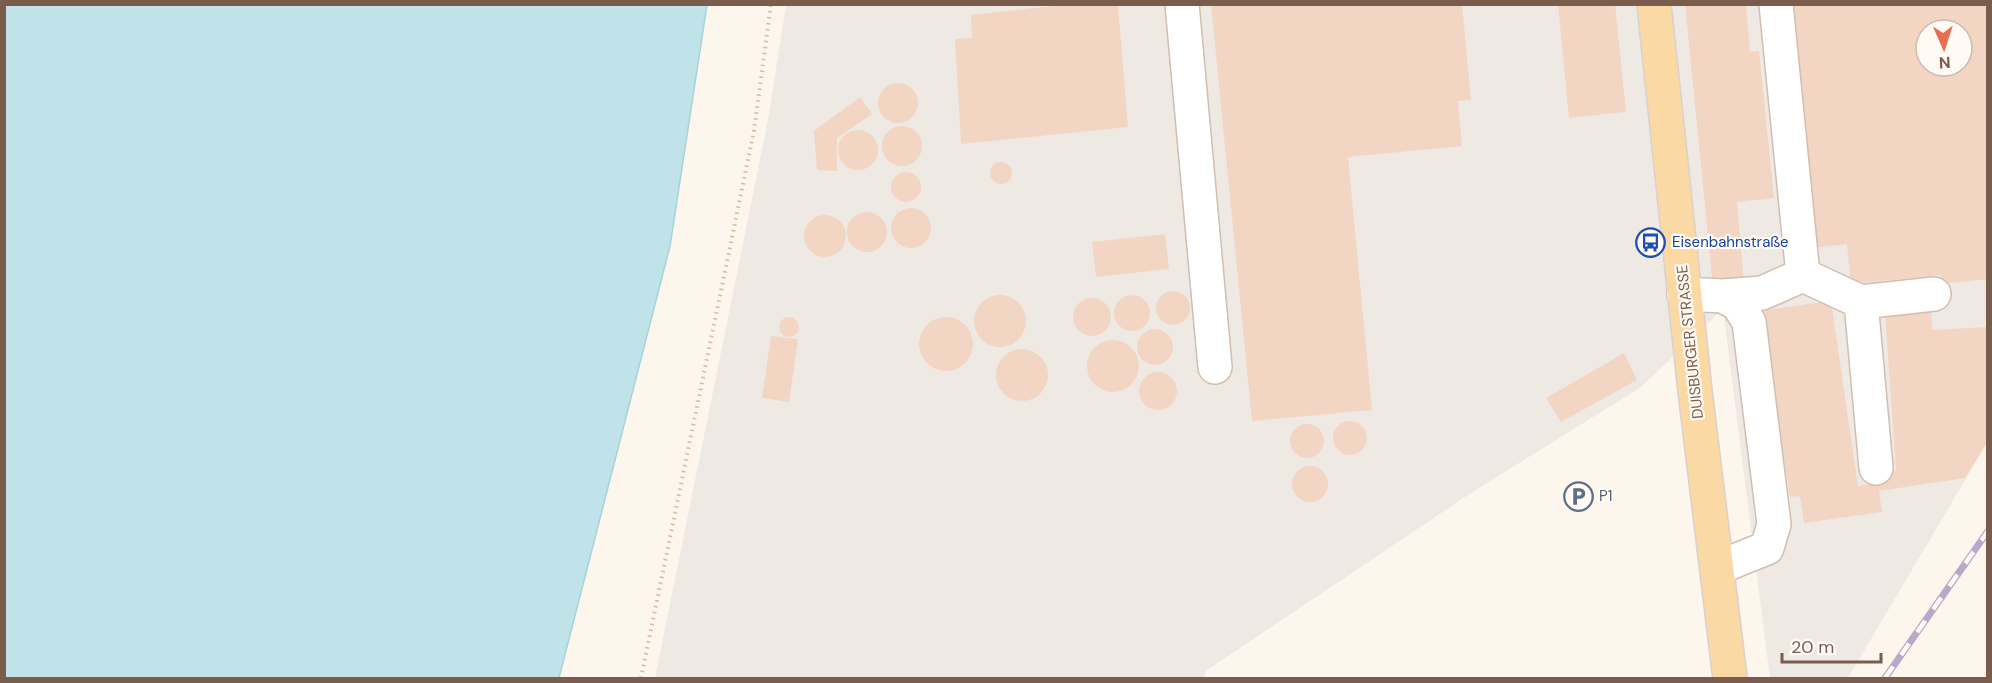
<svg xmlns="http://www.w3.org/2000/svg" width="1992" height="683" viewBox="0 0 1992 683" font-family="'DM Sans',sans-serif">
  <style>
    .industrial { fill: #efe9e4; fill-rule: evenodd }
    .water { fill: #bfe3e8; stroke: #a5d3da; stroke-width: 1.5 }
    .building { fill: #f3d5c3; fill-rule: evenodd }
    .lines { fill: none; stroke-linecap: round; stroke-linejoin: round }
    .minor-casing { stroke: #d1beb0; stroke-width: 36 }
    .major-casing { stroke: #dad1cd; stroke-width: 36 }
    .path { stroke: #d9b8a5; stroke-width: 4; stroke-dasharray: 1.5 4.5; stroke-linecap: butt }
    .minor { stroke: #fff; stroke-width: 33 }
    .major { stroke: #fbd9a5; stroke-width: 33 }
    .rail-casing { stroke: #b9a8c9; stroke-width: 7 }
    .rail { stroke: #fffaf3; stroke-width: 4.5; stroke-dasharray: 14; stroke-linecap: butt }
    .labels { text-anchor: middle; stroke-width: 4.5; stroke-linejoin: round; paint-order: stroke }
    .transit-label { font-size: 15px; fill: #164399; stroke: #fffaf3; text-anchor: start }
    .street-label { font-size: 15px; fill: #7a5c4d; stroke: #fffaf3 }
    .service-label { font-size: 15px; fill: #4e5e75; stroke: #fffaf3; text-anchor: start }
  </style>
  <rect width="100%" height="100%" fill="#fdf6ec"/>
  <path class="industrial" d="M786,5H1987V443L1848,678H1770L1723,309L1640,388L1477,489L1207,670L1203,678H655L768,120ZM1926,30H1962V66H1926Z"/>
  <path class="water" d="M4,5H707L670,246L559,678H5Z"/>
  <path class="building" d="M1071,4H1118L1128,127L961,144L955,39L972,38L971,15Z
    M1211,4H1462L1471,100L1458,101L1462,146L1348,157L1372,410L1252,421Z
    M1558,4H1615L1626,112L1569,118Z
    M1685,4H1746L1750,52L1759,51L1774,198L1737,202L1744,283L1713,287Z
    M1788,4H1988V279L1942,284L1941,275L1851,284L1847,244L1812,248ZM1926,30H1962V66H1926Z
    M878 103a20 20 0 1 1 40 0a20 20 0 1 1-40 0Z
    M860,97L872,114L837,138V171L817,170L814,131Z
    M882 146a20 20 0 1 1 40 0a20 20 0 1 1-40 0Z
    M838 150a20 20 0 1 1 40 0a20 20 0 1 1-40 0Z
    M990 173a11 11 0 1 1 22 0a11 11 0 1 1-22 0Z
    M891 187a15 15 0 1 1 30 0a15 15 0 1 1-30 0Z
    M891 228a20 20 0 1 1 40 0a20 20 0 1 1-40 0Z
    M847 232a20 20 0 1 1 40 0a20 20 0 1 1-40 0Z
    M804 236a21 21 0 1 1 42 0a21 21 0 1 1-42 0Z
    M1165,234L1169,269L1096,277L1092,242Z
    M1156 308a17 17 0 1 1 34 0a17 17 0 1 1-34 0Z
    M1114 313a18 18 0 1 1 36 0a18 18 0 1 1-36 0Z
    M974 321a26 26 0 1 1 52 0a26 26 0 1 1-52 0Z
    M1073 317a19 19 0 1 1 38 0a19 19 0 1 1-38 0Z
    M1831,301L1858,486L1876,483L1875,474L1896,471L1885,311L1931,308L1932,328L1931,330L1988,327V441L1965,478L1879,491L1882,512L1804,523L1800,496L1790,497L1774,394H1776L1765,310Z
    M779 327a10 10 0 1 1 20 0a10 10 0 1 1-20 0Z
    M919 344a27 27 0 1 1 54 0a27 27 0 1 1-54 0Z
    M1137 347a18 18 0 1 1 36 0a18 18 0 1 1-36 0Z
    M771,336L798,339L789,402L762,398Z
    M1087 366a26 26 0 1 1 52 0a26 26 0 1 1-52 0Z
    M996 375a26 26 0 1 1 52 0a26 26 0 1 1-52 0Z
    M1624,353L1637,380L1561,422L1546,398Z
    M1139 391a19 19 0 1 1 38 0a19 19 0 1 1-38 0Z
    M1333 438a17 17 0 1 1 34 0a17 17 0 1 1-34 0Z
    M1290 441a17 17 0 1 1 34 0a17 17 0 1 1-34 0Z
    M1292 484a18 18 0 1 1 36 0a18 18 0 1 1-36 0Z"/>
  <g class="lines">
    <defs>
      <path id="minor" d="M1182,4L1215,367
        M1776,4L1803,275L1861,302L1876,468
        M1684,294L1723,296L1738,304L1749,322L1774,524L1767,548L1717,568
        M1723,296L1762,293L1803,275
        M1861,302L1934,294"/>
      <path id="major" d="M1654,4L1695,391L1730,678"/>
    </defs>
    <use href="#minor" class="minor-casing"/>
    <use href="#major" class="major-casing"/>
    <path class="path" d="M641,678L754,131L771,4"/>
    <use href="#minor" class="minor"/>
    <use href="#major" class="major"/>
    <defs>
      <path id="rail" d="M1885,678L1988,531"/>
    </defs>
    <use href="#rail" class="rail-casing"/>
    <use href="#rail" class="rail"/>
  </g>
  <defs>
    <symbol id="bus-ring" viewBox="-11 -11 22 22"><circle r="9.5" fill="#fffaf3" stroke="#1a4fb4" stroke-width="1.5"/><path d="M-5-6H5V4H4V6H2V4H-2V6H-4V4H-5ZM-3.5-4V0h7V-4ZM-3.5 1.2v1.5H-2V1.2ZM2 1.2v1.5H3.5V1.2Z" fill="#1a4fb4"/></symbol>
    <symbol id="parking-ring" viewBox="-11 -11 22 22"><circle r="9.5" fill="#fffaf3" stroke="#5c6f8a" stroke-width="1.5"/><path d="M-3.5-5.5H1a3.5 3.5 0 0 1 0 7H-1V5.5H-3.5ZM-1-3.4V-.6H.8a1.4 1.4 0 0 0 0-2.8Z" fill="#5c6f8a"/></symbol>
  </defs>
  <g fill-rule="evenodd">
    <use href="#bus-ring" x="1634" y="226" width="33" height="33"/>
    <use href="#parking-ring" x="1562" y="480" width="33" height="33"/>
  </g>
  <g class="labels">
    <g class="transit-label">
      <text x="1672" y="247">Eisenbahnstraße</text>
    </g>
    <g class="street-label">
      <text transform="translate(1690 342) rotate(-96)" y="5">DUISBURGER STRASSE</text>
    </g>
    <g class="service-label">
      <text x="1599" y="501">P1</text>
    </g>
  </g>
  <rect width="1992" height="683" fill="none" stroke="#7a5c4d" stroke-width="12"/>
  <g transform="translate(1944 48) rotate(177)"><circle r="28" fill="#fffaf3" stroke="#cabbb1" stroke-width="1.5"/>
  <path d="M0-4.5L10 22L0 15L-10 22Z" fill="#e76f51"/>
  <text y="-9" font-size="16" font-weight="bold" text-anchor="middle" fill="#7a5c4d">N</text>
  </g>
  <path d="M1782 653v9h99v-9" fill="none" stroke="#7a5c4d" stroke-width="3"/>
  <text x="1791" y="653" font-size="18" fill="#7a5c4d" stroke="#fffaf3" stroke-width="4.5" paint-order="stroke">20 m</text>
</svg>
